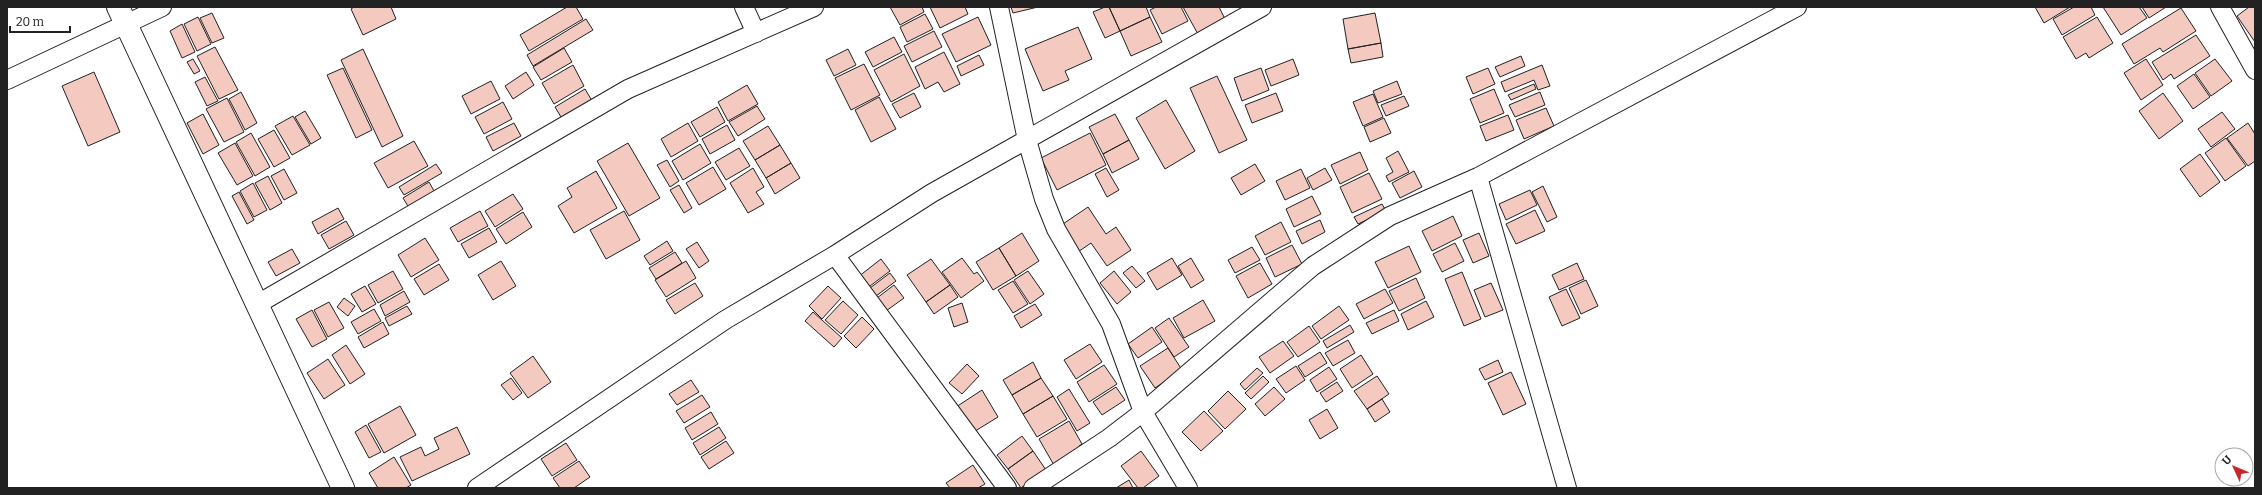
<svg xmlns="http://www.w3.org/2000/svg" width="2262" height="495" viewBox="0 0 2262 495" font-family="Bitter,serif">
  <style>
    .building { fill: #f3c9c0; stroke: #222 }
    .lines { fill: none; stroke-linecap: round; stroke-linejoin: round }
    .minor-casing { stroke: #222; stroke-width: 20 }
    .tertiary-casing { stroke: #222; stroke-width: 24 }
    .minor { stroke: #fff; stroke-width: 18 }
    .tertiary { stroke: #fff; stroke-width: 22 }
  </style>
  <rect width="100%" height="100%" fill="#fff"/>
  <path class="building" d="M354,7H391L396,19L363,35L351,9Z
    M567,7H576L583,19L529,51L520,35Z
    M890,7H922L924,12L900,25Z
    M930,7H965L968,14L940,28Z
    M1011,7H1038L1013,13Z
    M1105,7H1109L1120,31L1105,38L1093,12Z
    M1109,7H1146L1150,17L1120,31Z
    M1156,7H1181L1188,21L1162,34L1150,10Z
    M1183,7H1219L1226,21L1199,36Z
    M2035,7H2070L2044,23Z
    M2074,7H2091L2095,15L2062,35L2053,19Z
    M2103,7H2139L2147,18L2121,35Z
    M2142,7H2166L2149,18Z
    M2249,7H2255V42L2237,16Z
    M2181,8L2196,31L2163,52L2160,48L2134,64L2122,44Z
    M212,13L224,38L212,43L200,18Z
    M1375,13L1381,43L1348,49L1343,19Z
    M925,14L933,29L907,42L900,27Z
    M198,17L211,44L197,51L184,24Z
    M978,17L991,45L956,62L942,34Z
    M1150,17L1162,42L1131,56L1120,31Z
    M2097,17L2113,43L2089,58L2086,53L2076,59L2063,37Z
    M586,19L593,30L533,66L527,55Z
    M182,24L195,52L182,58L170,31Z
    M1078,27L1092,59L1065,71L1069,80L1043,91L1025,49Z
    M934,31L942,47L912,62L904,46Z
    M2196,35L2210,56L2174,79L2171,74L2163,80L2152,62Z
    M894,37L902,52L873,67L865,52Z
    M1381,43L1383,57L1351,63L1348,49Z
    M215,47L238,90L219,99L197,56Z
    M564,48L572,62L541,80L533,67Z
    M363,49L403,136L382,147L341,60Z
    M848,49L856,65L834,76L826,60Z
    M944,52L960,84L944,92L938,82L925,89L915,67Z
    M904,54L920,86L891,102L874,70Z
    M979,55L984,65L961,76L957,66Z
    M1521,56L1525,66L1500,77L1495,67Z
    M193,59L200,71L194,74L187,62Z
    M1293,59L1299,75L1271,86L1265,70Z
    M2146,59L2163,85L2141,100L2124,73Z
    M2215,59L2232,81L2211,96L2195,73Z
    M864,64L880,95L851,110L835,78Z
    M573,65L584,86L554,104L542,83Z
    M1542,65L1550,86L1538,90L1534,80L1505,92L1501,82Z
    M343,68L372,130L356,138L327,75Z
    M1261,68L1269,90L1242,101L1234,78Z
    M1488,68L1495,84L1473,94L1466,77Z
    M94,72L120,132L88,146L62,86Z
    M526,72L534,85L513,99L505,86Z
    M2194,74L2210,97L2193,109L2177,86Z
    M1217,76L1247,140L1219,153L1190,88Z
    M205,77L218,101L207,106L195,82Z
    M491,81L500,99L471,114L462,96Z
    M1397,81L1402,94L1378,103L1373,91Z
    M1534,84L1536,89L1511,100L1508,95Z
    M747,85L758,104L728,121L718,102Z
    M585,89L594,104L564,122L555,107Z
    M1494,89L1504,113L1480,123L1470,99Z
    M241,92L257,123L245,130L229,99Z
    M1540,92L1545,105L1515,117L1509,105Z
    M914,93L921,107L900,118L892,104Z
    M1276,93L1283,111L1252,123L1245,105Z
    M2163,93L2183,121L2159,139L2139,111Z
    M1373,94L1383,117L1363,126L1353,102Z
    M1404,96L1409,106L1386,116L1381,105Z
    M879,97L896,129L871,142L855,110Z
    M227,98L244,132L224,142L206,109Z
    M1166,100L1195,151L1165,169L1136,118Z
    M503,102L512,119L484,134L475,117Z
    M757,106L765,119L738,136L729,122Z
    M717,107L725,122L700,137L691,122Z
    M1546,108L1554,126L1524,139L1516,120Z
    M305,111L321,138L311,144L295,117Z
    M2222,112L2235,129L2211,147L2198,129Z
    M203,114L219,145L203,154L187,123Z
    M1115,114L1129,140L1103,154L1089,127Z
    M1508,115L1514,130L1486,141L1480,126Z
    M293,116L310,145L292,155L275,126Z
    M1384,118L1391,133L1370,142L1364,127Z
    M514,123L521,136L493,151L486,137Z
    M688,123L698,141L671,157L661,139Z
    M2248,123L2255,134V161L2248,166L2227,138Z
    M727,125L735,140L710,154L702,139Z
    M768,126L780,145L755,160L743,141Z
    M274,130L290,158L274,167L258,139Z
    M251,133L270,167L255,176L236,142Z
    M1090,133L1106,165L1057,190L1041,158Z
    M2226,138L2246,166L2225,181L2205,153Z
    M1129,140L1139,159L1112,173L1103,154Z
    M414,141L428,166L388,188L374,163Z
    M235,143L253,176L237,185L218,153Z
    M628,143L660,198L629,216L597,161Z
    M700,144L711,163L683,180L672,161Z
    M780,145L791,163L766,178L755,160Z
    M739,148L750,166L726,180L715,162Z
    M1398,151L1409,172L1389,182L1386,176L1393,172L1386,158Z
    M1360,152L1368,170L1340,184L1331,165Z
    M2200,154L2220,182L2200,197L2180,169Z
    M667,160L679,181L670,187L657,165Z
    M791,163L800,178L775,194L766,178Z
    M436,164L442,173L404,195L399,187Z
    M1255,164L1265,181L1241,195L1231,178Z
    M713,167L726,189L699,205L686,183Z
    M753,168L764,187L756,192L764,204L748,213L730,183Z
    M1106,168L1119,190L1107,197L1095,174Z
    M1325,168L1332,180L1313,190L1307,178Z
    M284,169L297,193L284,200L271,176Z
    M1301,169L1310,188L1285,200L1276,181Z
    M596,171L617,208L574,233L558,206L572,197L567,188Z
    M1414,171L1422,187L1400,198L1392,183Z
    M1369,173L1382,199L1352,213L1340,187Z
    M268,176L282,203L270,210L255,183Z
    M429,182L437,196L411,211L403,198Z
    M253,183L267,210L254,217L240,191Z
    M679,185L692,208L684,213L670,190Z
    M1543,186L1557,217L1547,222L1532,192Z
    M1530,190L1537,205L1506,220L1499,204Z
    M239,192L254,220L247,224L232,196Z
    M513,194L523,209L495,227L485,211Z
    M1312,196L1321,214L1294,227L1286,209Z
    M1382,204L1386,211L1358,224L1354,217Z
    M1088,207L1106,234L1116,227L1131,250L1107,266L1091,243L1075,254L1057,228Z
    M338,208L344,219L318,234L312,222Z
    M1535,210L1545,231L1516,244L1506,224Z
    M480,211L488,226L458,242L450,228Z
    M624,211L640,240L606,259L590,230Z
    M523,212L532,227L506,244L496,229Z
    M1453,216L1462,236L1432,251L1422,231Z
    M1320,220L1325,232L1302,244L1296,231Z
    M346,221L354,235L329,249L321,235Z
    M1281,222L1291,242L1265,255L1255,236Z
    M489,228L497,242L469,258L461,244Z
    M1022,233L1039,261L1016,276L999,248Z
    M1479,233L1489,256L1473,263L1463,240Z
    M425,238L439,260L411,277L398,255Z
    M667,241L673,251L650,265L644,256Z
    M697,242L709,261L699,268L686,249Z
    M1455,243L1464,261L1442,272L1433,254Z
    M1292,245L1302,264L1275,277L1266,258Z
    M1409,246L1421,272L1388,288L1375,262Z
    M1252,247L1260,260L1235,273L1228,260Z
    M999,248L1016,276L993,290L976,262Z
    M292,249L300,263L276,276L268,262Z
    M675,252L682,263L656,279L649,268Z
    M962,258L974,274L977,272L984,281L961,298L942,272Z
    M1172,258L1182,275L1157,290L1147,273Z
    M1191,258L1204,280L1191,288L1178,266Z
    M881,259L890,271L866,289L858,277Z
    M931,259L950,285L926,302L907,275Z
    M501,261L516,286L493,300L478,275Z
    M686,261L696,278L666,297L655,280Z
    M1260,263L1272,284L1248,298L1236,276Z
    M1577,263L1584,279L1559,290L1552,275Z
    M439,264L449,280L424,295L414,279Z
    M1132,266L1145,281L1136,288L1123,273Z
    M393,271L403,289L378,303L368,285Z
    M1028,271L1044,294L1030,304L1014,280Z
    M1114,271L1131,292L1117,304L1100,283Z
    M1462,272L1481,319L1464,326L1445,279Z
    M890,273L896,281L876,296L870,288Z
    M1416,278L1425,298L1399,311L1389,291Z
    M1586,280L1598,306L1581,314L1569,288Z
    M1013,281L1028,304L1013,313L998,290Z
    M695,283L703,296L675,314L666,300Z
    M1491,283L1503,310L1485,317L1474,290Z
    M894,285L904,298L886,311L877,298Z
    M950,285L958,297L934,314L926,302Z
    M365,286L376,304L362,312L351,294Z
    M828,286L841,298L822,319L809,306Z
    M1385,289L1393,303L1364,319L1356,304Z
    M1566,289L1580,318L1562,326L1549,297Z
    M404,291L410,302L385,316L380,305Z
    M344,298L355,306L348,316L337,307Z
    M1203,300L1215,321L1184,338L1173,318Z
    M843,301L858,315L841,334L825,320Z
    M1426,301L1434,317L1408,330L1401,314Z
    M329,302L344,328L328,337L314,310Z
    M962,303L968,322L954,327L948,308Z
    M1035,304L1042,315L1021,328L1014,316Z
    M407,306L412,314L389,326L385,318Z
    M1339,306L1349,320L1321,339L1312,326Z
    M374,309L381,321L358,334L351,322Z
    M312,310L327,339L312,347L296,319Z
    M1394,310L1399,321L1372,334L1366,323Z
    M813,312L842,338L834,347L805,321Z
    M862,317L874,329L856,348L844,336Z
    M1169,318L1189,347L1174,357L1155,328Z
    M383,322L389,334L364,348L358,337Z
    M1350,325L1354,332L1327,348L1323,341Z
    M1309,326L1320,342L1298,357L1287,342Z
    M1152,327L1162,342L1138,358L1128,344Z
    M1348,340L1355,353L1333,366L1325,353Z
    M1283,341L1294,356L1270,373L1259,357Z
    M1090,344L1102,362L1076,379L1064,360Z
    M346,345L365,374L350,384L332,355Z
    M1168,348L1182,370L1155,388L1140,366Z
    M1320,352L1327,363L1305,377L1298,366Z
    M1361,355L1373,374L1352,388L1340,369Z
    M533,356L551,382L528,398L510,373Z
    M328,359L345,385L324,399L307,373Z
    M1498,360L1503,372L1485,380L1479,369Z
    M1033,362L1041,378L1012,395L1003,380Z
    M967,364L979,376L962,394L949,383Z
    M1104,365L1117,384L1089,402L1077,382Z
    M1296,366L1305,380L1286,393L1276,379Z
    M1329,367L1337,379L1317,392L1310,380Z
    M1257,368L1263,373L1245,390L1240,384Z
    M1511,372L1526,404L1503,415L1488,383Z
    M1263,376L1269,382L1251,399L1245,393Z
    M1377,376L1389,394L1367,409L1354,391Z
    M511,378L522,393L513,400L501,385Z
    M1041,378L1053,396L1023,414L1012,395Z
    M691,380L699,392L677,405L669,394Z
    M1337,382L1343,391L1326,402L1320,393Z
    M1116,387L1125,400L1102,415L1093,402Z
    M1274,387L1285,399L1265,416L1255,404Z
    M1069,389L1090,423L1077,431L1057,397Z
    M982,390L998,417L972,433L956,407Z
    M1228,391L1246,409L1225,429L1208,411Z
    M702,395L710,407L684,423L676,411Z
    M1053,396L1067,419L1037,437L1023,414Z
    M1382,399L1390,412L1375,422L1367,409Z
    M400,406L416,435L384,453L368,424Z
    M1327,409L1338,428L1320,439L1309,420Z
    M1204,411L1223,431L1201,451L1182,432Z
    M711,412L718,424L692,440L685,428Z
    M1069,421L1082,444L1079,446L1082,451L1055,467L1039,439Z
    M366,425L381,452L369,458L355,432Z
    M457,427L470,454L412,481L400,457L421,447L425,456L439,449L434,438Z
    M719,427L726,438L700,455L693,443Z
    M1022,436L1033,451L1008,469L997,455Z
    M726,441L734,453L709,469L701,457Z
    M566,443L577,460L552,476L541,459Z
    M1033,451L1046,470L1021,488L1008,469Z
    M1141,451L1159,476L1143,488H1138L1121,466Z
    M394,457L411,485L406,488H378L369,473Z
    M579,461L590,477L574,488H560L553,478Z
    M973,465L985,484L978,488H950L946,483Z
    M1129,480L1133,488H1116Z"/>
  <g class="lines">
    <defs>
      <path id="minor" d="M744,7L756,33
        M999,7L1027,140L1044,199L1056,229L1111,324L1143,412L1188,488
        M2220,7L2255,70
        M7,80L162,7
        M1478,177L1567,488
        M835,255L1007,488
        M256,305L628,89L814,7
        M477,488L725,320L835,255L932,193L1262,7
        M1033,488L1109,438L1143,412L1313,266L1390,216L1478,177L1797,7"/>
      <path id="tertiary" d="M118,7L343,488"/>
    </defs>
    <use href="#minor" class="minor-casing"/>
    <use href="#tertiary" class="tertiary-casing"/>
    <use href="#minor" class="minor"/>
    <use href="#tertiary" class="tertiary"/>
  </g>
  <rect width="2262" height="495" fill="none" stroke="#222222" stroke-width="16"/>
  <g transform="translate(2234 467) rotate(314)"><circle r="19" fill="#ffffff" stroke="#a7a7a7"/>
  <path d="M0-3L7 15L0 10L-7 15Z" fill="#c62828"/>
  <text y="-6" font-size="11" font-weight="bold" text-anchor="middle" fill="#222222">U</text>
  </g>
  <path d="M10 26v6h60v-6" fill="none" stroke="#222222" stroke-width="2"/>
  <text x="16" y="26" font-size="12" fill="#222222" stroke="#ffffff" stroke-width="3" paint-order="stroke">20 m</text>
</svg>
